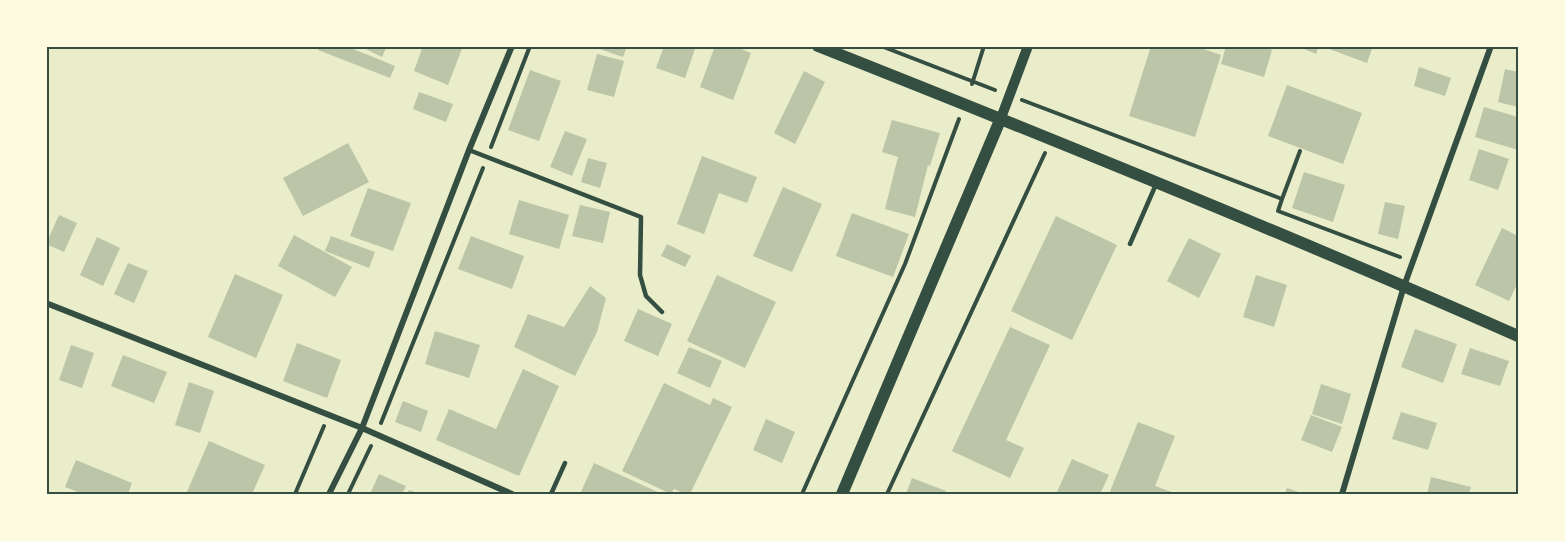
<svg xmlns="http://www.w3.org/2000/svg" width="1565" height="541" viewBox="0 0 1565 541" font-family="'Source Sans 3',sans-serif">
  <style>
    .building { fill: #bcc5a7 }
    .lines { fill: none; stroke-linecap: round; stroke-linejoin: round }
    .path { stroke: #344e41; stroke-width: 4 }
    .service { stroke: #344e41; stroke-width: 4.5 }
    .minor { stroke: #344e41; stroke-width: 6 }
    .tertiary { stroke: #344e41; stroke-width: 10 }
    .secondary { stroke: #344e41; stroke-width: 12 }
    .neatline { fill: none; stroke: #344e41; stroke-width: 2 }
  </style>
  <rect width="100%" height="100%" fill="#e9edc9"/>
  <path class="building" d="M320,46H346L395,66L390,78L318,50Z
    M360,46H387L382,57Z
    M423,46H463L448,85L414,71Z
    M591,46H627L623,57Z
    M664,46H696L685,78L656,68Z
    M715,46H734L751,53L733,100L700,87Z
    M1151,46H1195L1221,55L1195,137L1129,116Z
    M1226,46H1261L1272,50L1264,77L1221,64Z
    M1297,46H1319L1316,54Z
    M1321,46H1373L1367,63Z
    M597,54L624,61L614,97L587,90Z
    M1419,67L1451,78L1445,96L1414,86Z
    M1505,69L1518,72V107L1498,102Z
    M530,70L561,81L539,141L508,130Z
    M804,71L825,82L795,144L774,133Z
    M1287,85L1362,113L1343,164L1268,136Z
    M419,92L453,104L446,122L413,109Z
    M1484,107L1518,117V150L1475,137Z
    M892,120L940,133L930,166L928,165L915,217L885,209L898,157L882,152Z
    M565,131L587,139L572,176L550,167Z
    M348,143L369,182L303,216L283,178Z
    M1479,149L1509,159L1498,190L1469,180Z
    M702,156L757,177L747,203L719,193L704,234L677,224Z
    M588,158L607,163L600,188L581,182Z
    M1304,172L1345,185L1333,222L1292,208Z
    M783,187L822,204L792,272L753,256Z
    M368,188L411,203L393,251L350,236Z
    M519,200L569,215L559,249L509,234Z
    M1385,202L1405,206L1398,239L1378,234Z
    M580,205L610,212L603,243L572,236Z
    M852,213L909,234L893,277L836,256Z
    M59,215L77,223L64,252L46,244Z
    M1056,216L1117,245L1072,340L1011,311Z
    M1502,228L1518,236V282L1509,301L1475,285Z
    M294,235L352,267L335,297L278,266Z
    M331,236L375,252L369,268L325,251Z
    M471,236L524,256L512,289L458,269Z
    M97,237L120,248L103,286L80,275Z
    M1189,238L1221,254L1199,298L1167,281Z
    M667,244L691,256L685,267L661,256Z
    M128,263L148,271L134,303L114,294Z
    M235,274L283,295L256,358L208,337Z
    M717,275L776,302L745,368L687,341Z
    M1256,275L1287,285L1274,327L1243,317Z
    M590,286L606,298L597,332L575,376L514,347L528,314L564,327Z
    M638,309L672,324L658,356L624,341Z
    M1010,327L1050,345L1006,440L1024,448L1010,478L952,451Z
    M1415,329L1457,344L1443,383L1401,367Z
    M435,331L480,345L469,378L425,364Z
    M297,343L341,360L327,398L283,381Z
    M71,345L94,353L82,388L59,380Z
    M689,347L722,361L710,388L677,373Z
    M1470,348L1509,361L1500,386L1461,374Z
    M123,355L167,372L154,403L111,386Z
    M523,369L559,386L519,476L436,440L449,409L496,429Z
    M189,382L214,391L200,433L175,425Z
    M664,383L710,405L713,398L732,407L690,494H685L674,489L671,494L622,471Z
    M1321,384L1351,394L1342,424L1312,414Z
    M403,401L428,411L421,432L395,422Z
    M1401,412L1437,423L1428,450L1392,439Z
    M1311,415L1342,427L1332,452L1301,440Z
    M766,419L795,432L782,463L753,450Z
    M1138,422L1175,436L1155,486L1177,494H1109Z
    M209,441L265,465L252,494H186Z
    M1072,459L1109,475L1100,494H1056Z
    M76,460L132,483L128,494H83L65,487Z
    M594,463L662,494H580Z
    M379,474L406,486L402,494H370Z
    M1431,477L1471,487L1469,494H1427Z
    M912,478L946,491L945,494H906Z
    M1287,488L1304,494H1285Z
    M409,490L421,494H407Z"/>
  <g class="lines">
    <path class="path" d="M881,46L995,90
      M972,84L984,46
      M1022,100L1282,199L1278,211L1400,257
      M491,147L530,46
      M1282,199L1300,151
      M381,423L483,168
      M295,494L324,426
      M348,494L371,446
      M802,494L905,264L959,119
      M887,494L1045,153"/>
    <path class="service" d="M469,150L641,217L640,275L646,296L662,312
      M1130,244L1157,182
      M551,494L565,463"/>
    <path class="minor" d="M46,303L362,428L512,494
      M329,494L362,428L469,150L512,46
      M1342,494L1404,286L1491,46"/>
    <path class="tertiary" d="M1001,118L1028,46"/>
    <path class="secondary" d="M818,46C1053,139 1287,234 1518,336
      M842,494L1001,118"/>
  </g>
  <rect width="1565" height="541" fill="none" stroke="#fefae0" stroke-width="96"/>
  <rect x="48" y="48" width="1469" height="445" class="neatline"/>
</svg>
